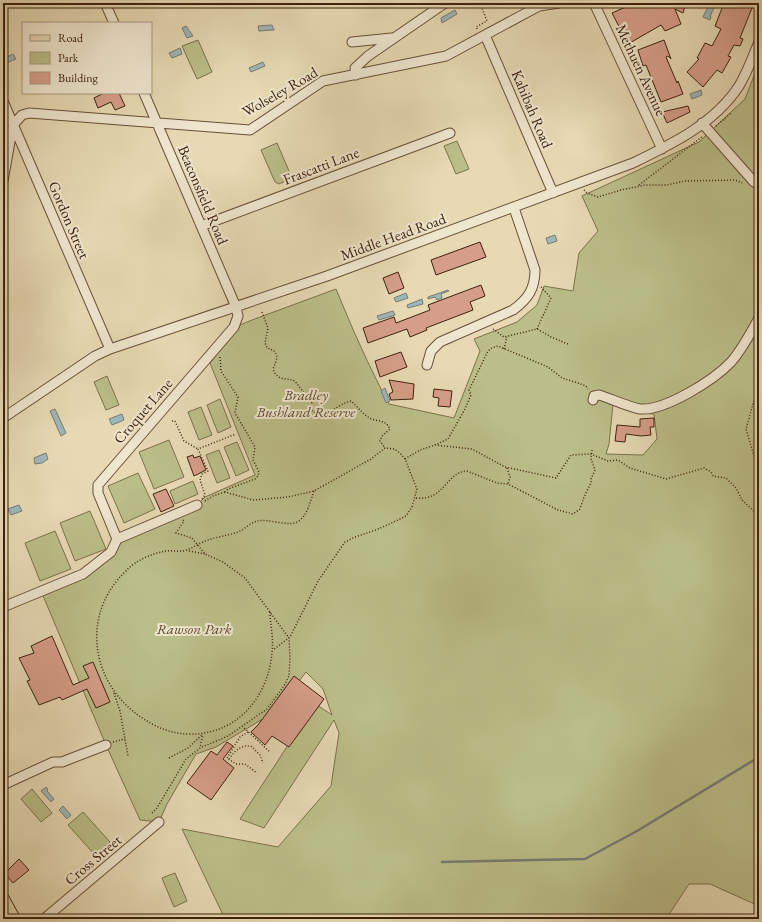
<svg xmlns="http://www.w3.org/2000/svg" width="762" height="922" viewBox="0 0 762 922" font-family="'EB Garamond',serif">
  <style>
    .green { fill: #bbbe89; stroke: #7c704c; fill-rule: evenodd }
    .water { fill: #9db7b9; stroke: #777b75 }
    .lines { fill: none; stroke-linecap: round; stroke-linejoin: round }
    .stream { stroke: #777b75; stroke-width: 2.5 }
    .building { fill: #d69e89; stroke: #3e210e }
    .minor-casing { stroke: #684f37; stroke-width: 11 }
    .major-casing { stroke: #3e210e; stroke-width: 14 }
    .path { stroke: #3e210e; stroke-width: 1.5; stroke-dasharray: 1 2; stroke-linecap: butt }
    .minor { stroke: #efe6ce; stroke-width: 9 }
    .major { stroke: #e6d9b3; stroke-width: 12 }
    .labels { text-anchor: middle; stroke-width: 4; stroke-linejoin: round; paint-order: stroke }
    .street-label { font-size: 15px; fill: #3e210e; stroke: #efe6ce }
    .park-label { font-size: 15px; font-style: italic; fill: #5d482d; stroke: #efe6ce }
  </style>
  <rect width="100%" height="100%" fill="#e6d9b3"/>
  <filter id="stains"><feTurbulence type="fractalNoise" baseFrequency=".005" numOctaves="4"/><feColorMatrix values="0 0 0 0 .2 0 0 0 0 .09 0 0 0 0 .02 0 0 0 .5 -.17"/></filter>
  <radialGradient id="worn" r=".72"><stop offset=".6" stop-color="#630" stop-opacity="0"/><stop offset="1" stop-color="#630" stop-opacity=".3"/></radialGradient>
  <path class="green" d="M198,40L212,72L197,79L182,46Z
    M759,63V906L710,884H689L666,919H225L182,829L278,847L331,786L339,733L334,720L264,828L240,819L290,742L317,705L332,715L323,689L306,672L276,711L216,747L196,754L167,804L159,822L140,820L106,745L41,591L83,574L117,539L197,505L205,497L255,475L210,363L240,325L252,320L336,289C352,328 369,367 389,404L454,418L480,351L474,339L517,322L537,305L544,286L573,291L579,253L598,231L582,196L699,142L745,99ZM613,404L638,413L654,414L657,439L643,455L606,454L609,444Z
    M457,141L469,169L456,174L444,146Z
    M277,143L292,178L279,184L275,182L261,150Z
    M107,376L119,405L106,410L94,382Z
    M220,399L231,427L218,433L207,405Z
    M201,407L212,435L199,440L188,412Z
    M169,440L184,477L154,489L139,452Z
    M237,442L249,470L236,476L224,447Z
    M219,450L230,478L217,483L206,455Z
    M138,473L155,509L124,523L108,486Z
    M193,481L198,494L175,504L170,491Z
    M90,511L106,549L75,561L60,523Z
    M55,531L71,569L40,581L25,543Z
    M32,789L52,813L41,822L21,799Z
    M83,812L110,842L95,855L68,825Z
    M175,873L187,901L174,907L162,878Z"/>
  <path class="water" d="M234,3V5L202,7V4Z
    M709,5L714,7L710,17H711L710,20L703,17Z
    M455,10L457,14L442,23L441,18Z
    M272,25L274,30L259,31L258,26Z
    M186,26L193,36L187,38L182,28Z
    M180,48L182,54L172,58L169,53Z
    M13,54L16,59L4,64L3,59Z
    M263,62L265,66L251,72L249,68Z
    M701,90L702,95L692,99L690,94Z
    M555,235L557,241L548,244L546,238Z
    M448,290L449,291L441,294L442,298L437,300L435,297L428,299V297Z
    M406,293L408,298L396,302L394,298Z
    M422,299L423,304L408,308L407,305Z
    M393,311L395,315L379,320L377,316Z
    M385,388L390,401L386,403L381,391Z
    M55,409L66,433L61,436L50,411Z
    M122,414L124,420L112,425L109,419Z
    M46,453L48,459L42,463L35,464L34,458Z
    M19,505L22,511L11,515L8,509Z
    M46,787L48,789L47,791L54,799L51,802L41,791Z
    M63,806L71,815L67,819L59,810Z"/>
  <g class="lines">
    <path class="stream" d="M442,862L585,859L637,831L759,757"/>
  </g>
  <path class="building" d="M640,3H686L683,13L675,9L681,24L665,31L661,25L628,44L612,13L628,6L629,8Z
    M724,3H754L740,38L743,39L740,46L734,45L728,56L731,57L722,73L717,70L703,87L687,72L699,59L697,58L705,43L712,46L721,29L715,26Z
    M664,40L671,59L668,56L666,57L677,83L678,81L683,94L661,102L646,65L643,66L638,50Z
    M104,93H119L125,106L115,110L111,102L98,108L94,98Z
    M688,106L690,112L667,123L662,112Z
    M480,242L486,257L436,275L431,260Z
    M398,272L404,288L389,294L383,278Z
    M481,285L485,296L470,302L473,310L426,328L427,330L410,337L407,329L368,343L363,328L394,317L396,323L430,310L428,305Z
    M401,352L407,367L380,377L375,361Z
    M389,380L414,384L413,399L391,400L389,394L393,392Z
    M434,389L452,391L450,407L438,406L439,398L433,397Z
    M654,418V427H650L651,435L641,436L626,434L625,442L615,441L617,425L640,427V419Z
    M193,455L194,458L200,456L206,470L194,476L187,457Z
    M166,489L174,506L161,512L153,494Z
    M52,636L73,685L89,678L83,666L93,662L110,702L96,708L87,689L62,700L60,697L39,705L27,681L30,680L19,658L34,653L31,646Z
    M294,676L324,699L289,747L272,736L265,745L251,732L258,725Z
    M227,742L233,746L223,759L234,768L211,800L187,783L211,751L217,755Z
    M19,859L29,870L13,883L5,874L7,873L6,872Z"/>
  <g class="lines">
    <defs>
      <path id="minor" d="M105,3L114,23
        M594,3L662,149
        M485,35L553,193
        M352,42L392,38
        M356,75L355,68L368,56L445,3
        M3,101L110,349
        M702,123L754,182L759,185
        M3,181L13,125L22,115L29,113L250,130L323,81L446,56L539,6L559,3
        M201,226L450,133
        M427,365L431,351L440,342L513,310C528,299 535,289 535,270L514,208
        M593,400L594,396L599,395C609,398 629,407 640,409C665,411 714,380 731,362C742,350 751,332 759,318
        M3,418L95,356L110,349L327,276L633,163C672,144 714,124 739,86C747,73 753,56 759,42
        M117,539L98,493V485L234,327L238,316L236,307L144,93
        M3,607L83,574L111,552L117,539L197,505
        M3,785L53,762H62L106,745
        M44,919L159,822"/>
      <path id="major" d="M3,899L14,919"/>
    </defs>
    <use href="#minor" class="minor-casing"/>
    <use href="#major" class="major-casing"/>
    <path class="path" d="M477,29L476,27L487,21L480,3
      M716,126L731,113
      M639,185L703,136
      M584,190L587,193L598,197L621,190L645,185H667L685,181L735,180L742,183
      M262,312L268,328L265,343L267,348C281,352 277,359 273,369C278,382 285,377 295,381L304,393L311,397L312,402L310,409C323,422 337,404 351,401C357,406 362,413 368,417C377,423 385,418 390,429L382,436L380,441L385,448
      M493,329L504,337L537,329L551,337L568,344
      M537,329L551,298L541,287
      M755,342L759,349
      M504,349L507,337
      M220,357L221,371L238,397L235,413L255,447L253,460L259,472L258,476L255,479L228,489L225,492L253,500L288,497L314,491L371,459L385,448L394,449L400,453L405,459L417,489L412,507L406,516L398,520L376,530L355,537L345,542L318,581L290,637L273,650
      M759,359L755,397L746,429L754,456L759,461
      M172,421H175L184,441L198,449
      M435,445L472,449L505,467L556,478L571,455L591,454L608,461L618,460L630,468L666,479L704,468L711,472L713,476L726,478L736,488L742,500L759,516
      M405,459L420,450L435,445L448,439L465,409L471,395L469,390L488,351L492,348L498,346L548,367L562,378L578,383L586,386L588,389
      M507,468L510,477L508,484
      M416,498C445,501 446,472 467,471L497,483L508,484L558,510L573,514L580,509L584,497L591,483V479L595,470L591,459L592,450
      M202,499L205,495L200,480L202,474L208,471L198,449L236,434
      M205,501L213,496L225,492
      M183,520L184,521L176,533L192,538L205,554L223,562L245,578L289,638L290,658L289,676L284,686L267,709L228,736L200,748
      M189,551L205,554
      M270,612C270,625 274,638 272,652C269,696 237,735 190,734C174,734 160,729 147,721C91,688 78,615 127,570C136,560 152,554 165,551C173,550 183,553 189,549C194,547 198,544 203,542C214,537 227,536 238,532C245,529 250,523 257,521C268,518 290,528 299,521C308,514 310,502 314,491
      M114,693L120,711L128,756
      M242,726L270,752
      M248,732L240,737L227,758L236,764H245L257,773
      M113,742L125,739
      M169,758L188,748L203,734
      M229,759C235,751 240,745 251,746L260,755L263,763
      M152,813L157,808L186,759L200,748L203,734"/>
    <use href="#minor" class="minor"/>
    <use href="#major" class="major"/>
  </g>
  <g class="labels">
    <g class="street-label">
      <text transform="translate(641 70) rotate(65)" y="5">Methuen Avenue</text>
      <text transform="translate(280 92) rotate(-30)" y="5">Wolseley Road</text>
      <text transform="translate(532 109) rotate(67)" y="5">Kahibah Road</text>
      <text transform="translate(321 166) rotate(-21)" y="5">Frascatti Lane</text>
      <text transform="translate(203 195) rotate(67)" y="5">Beaconsfield Road</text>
      <text transform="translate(69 220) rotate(67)" y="5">Gordon Street</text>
      <text transform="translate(393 237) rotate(-20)" y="5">Middle Head Road</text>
      <text transform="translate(143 411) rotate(-49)" y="5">Croquet Lane</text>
      <text transform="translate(93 860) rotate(-40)" y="5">Cross Street</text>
    </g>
    <g class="park-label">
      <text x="306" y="400">Bradley<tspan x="306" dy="17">Bushland Reserve</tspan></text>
      <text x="194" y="634">Rawson Park</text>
    </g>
  </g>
  <rect width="762" height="922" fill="none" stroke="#e6d9b3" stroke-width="16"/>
  <rect x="4" y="4" width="754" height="914" fill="none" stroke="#3e210e" stroke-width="2"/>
  <rect x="8" y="8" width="746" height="906" fill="none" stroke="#3e210e"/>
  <rect x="22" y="22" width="130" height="72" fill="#efe6ce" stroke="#a89781"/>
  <rect x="30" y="35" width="20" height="6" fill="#e6d9b3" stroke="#a89781"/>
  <text x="58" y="42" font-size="12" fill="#3e210e">Road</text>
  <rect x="30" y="52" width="20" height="12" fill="#bbbe89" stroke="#a89781"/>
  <text x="58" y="62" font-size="12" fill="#3e210e">Park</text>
  <rect x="30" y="72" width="20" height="12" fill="#d69e89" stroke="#a89781"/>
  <text x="58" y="82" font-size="12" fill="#3e210e">Building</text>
  <rect width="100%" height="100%" filter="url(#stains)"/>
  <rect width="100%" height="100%" fill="url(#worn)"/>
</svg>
